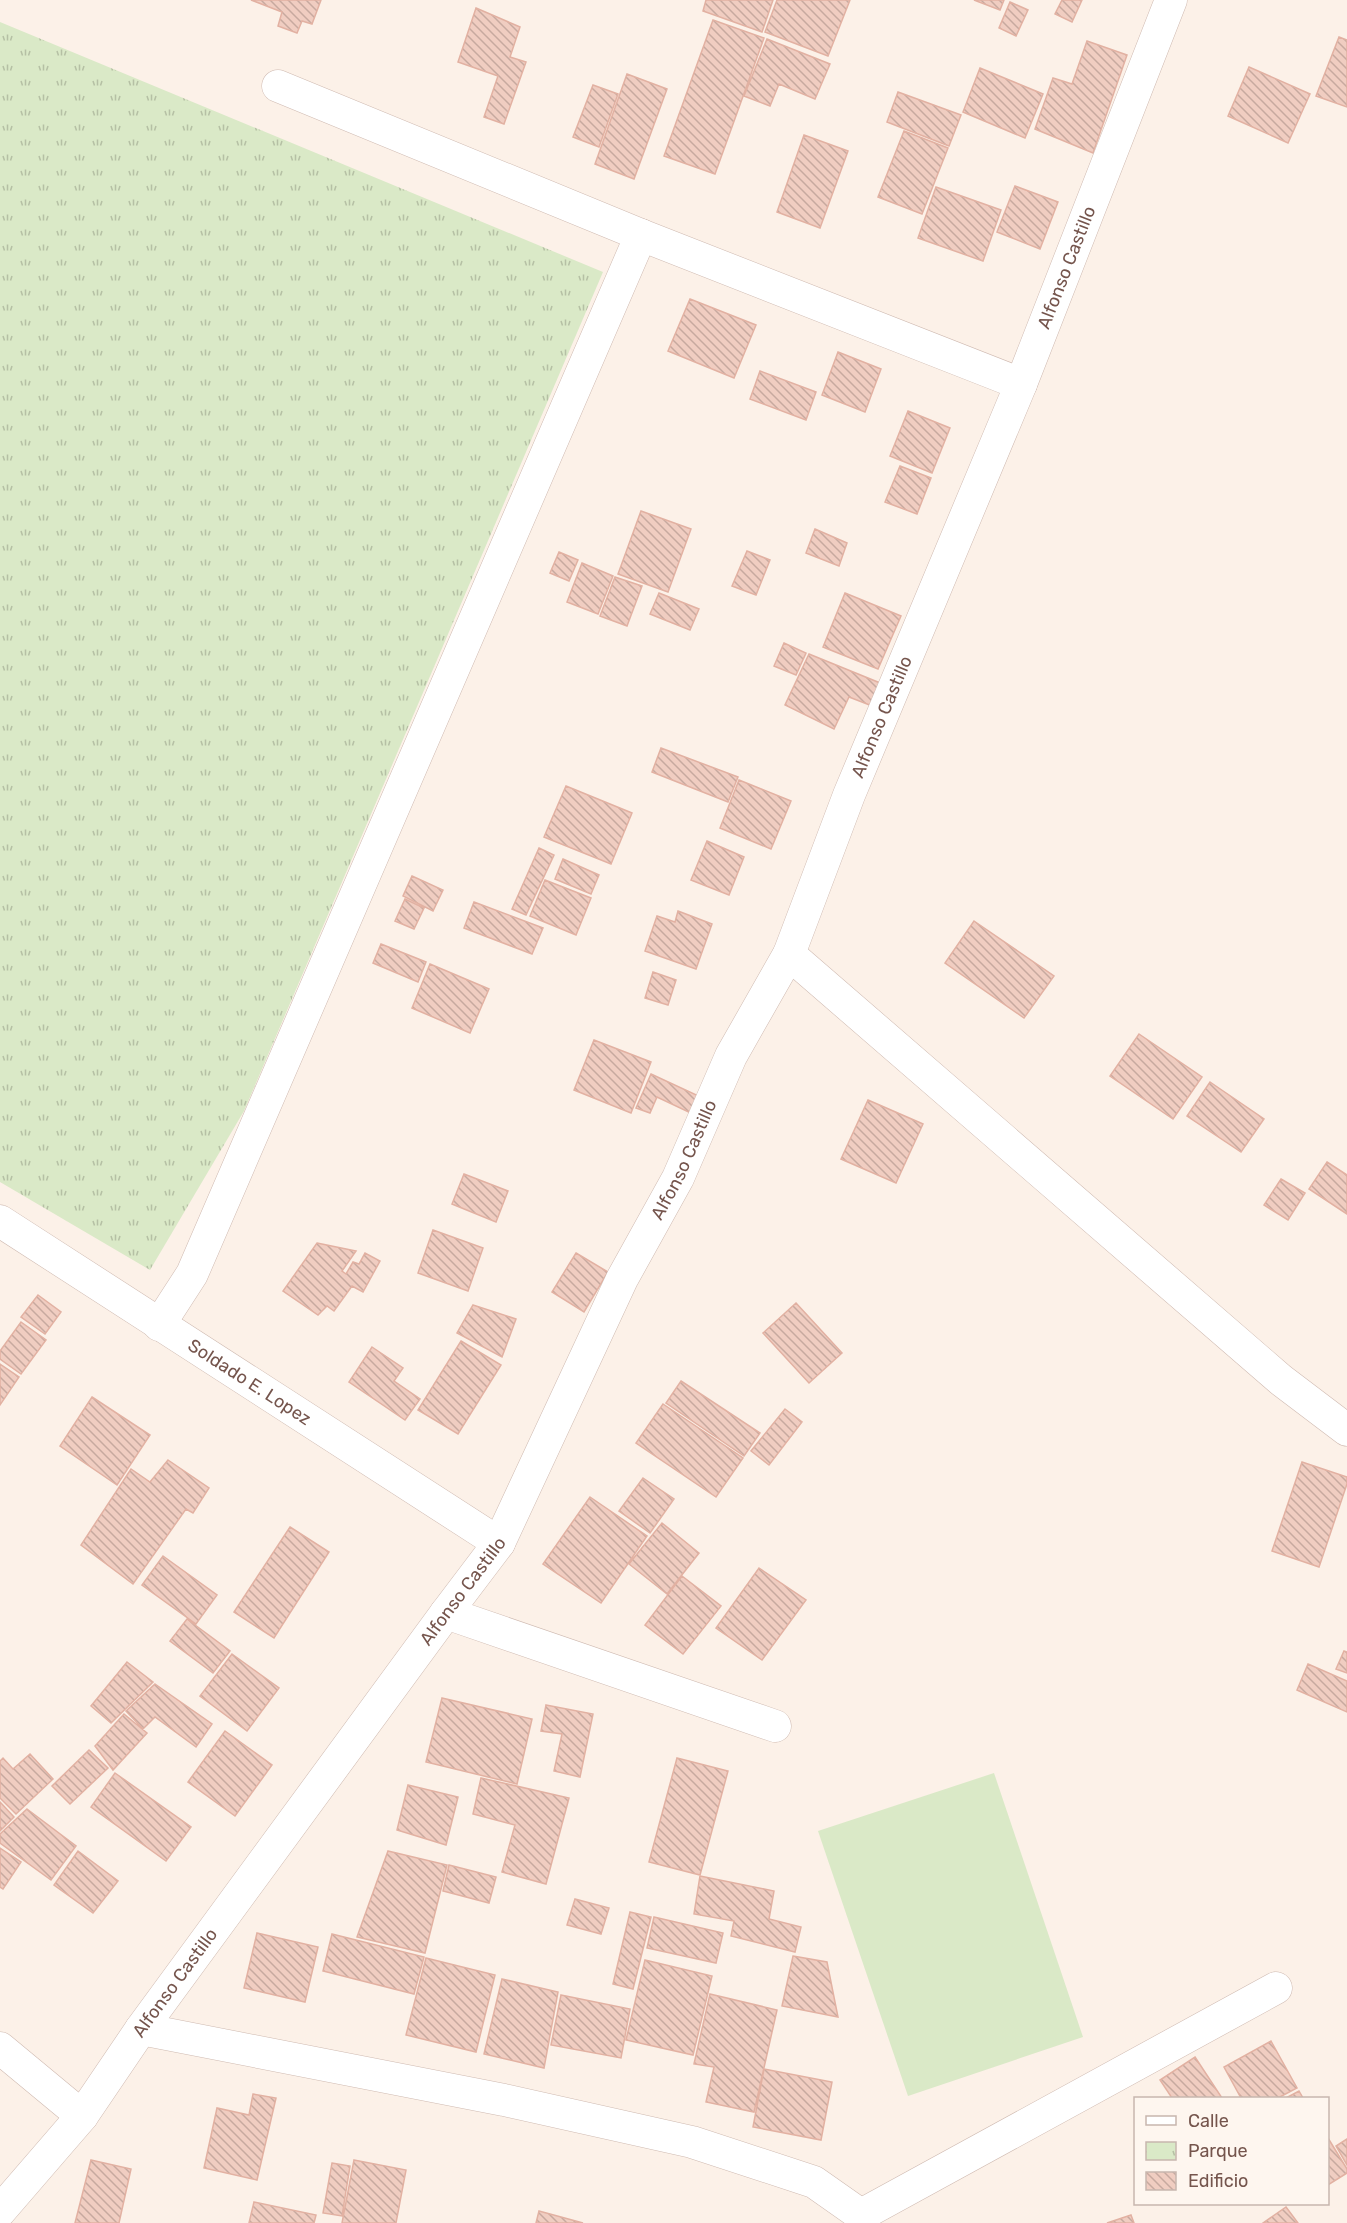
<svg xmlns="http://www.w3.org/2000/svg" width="1347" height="2223" viewBox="0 0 1347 2223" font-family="Rubik,sans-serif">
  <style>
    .park { fill: url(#park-tufts) }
    .garden { fill: #dae9c7 }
    .building { fill: url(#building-back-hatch); stroke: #e2b1a2; stroke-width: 1.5 }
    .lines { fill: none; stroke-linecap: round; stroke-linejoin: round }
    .street-casing { stroke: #cfbab1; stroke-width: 33 }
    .street { stroke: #fff; stroke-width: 32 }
    .labels { text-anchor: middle; stroke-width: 5; stroke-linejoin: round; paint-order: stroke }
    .street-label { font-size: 18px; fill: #75554d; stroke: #fef6ef }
  </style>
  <defs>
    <pattern id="park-tufts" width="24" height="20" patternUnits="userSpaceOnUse" patternTransform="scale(1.5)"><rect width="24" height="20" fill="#dae9c7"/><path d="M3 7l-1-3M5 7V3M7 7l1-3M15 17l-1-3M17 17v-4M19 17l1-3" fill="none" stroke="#b5c0a4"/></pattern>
    <pattern id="building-back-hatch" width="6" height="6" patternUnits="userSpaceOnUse" patternTransform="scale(1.5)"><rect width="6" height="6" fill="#f0cdc1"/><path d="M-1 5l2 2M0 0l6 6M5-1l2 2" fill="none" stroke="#c7a99f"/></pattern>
  </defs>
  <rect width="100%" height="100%" fill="#fcf1e8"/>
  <path class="park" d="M0,22L603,272L244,1111L150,1270L0,1182Z"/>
  <path class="garden" d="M994,1773L1083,2037L908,2096L818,1831Z"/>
  <path class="building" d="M251,0H321L312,24L302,21L297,33L278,26L282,12Z
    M706,0H773L762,32L703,11Z
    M777,0H850L828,56L765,32Z
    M974,0H1004L1000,10Z
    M1062,0H1082L1072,22L1055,14Z
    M1010,2L1028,10L1016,36L999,28Z
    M476,8L520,27L510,57L526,62L504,124L484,117L498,76L458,62Z
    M713,20L764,38L715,174L664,156Z
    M1339,37L1347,40V107L1316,96Z
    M767,39L830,64L815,99L779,84L770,106L744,96Z
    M1087,41L1127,55L1093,153L1035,129L1053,78L1072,84Z
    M1249,67L1310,94L1288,143L1228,116Z
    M980,68L1043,94L1025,138L963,112Z
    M627,74L667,89L634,179L595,164Z
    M593,85L618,94L599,147L573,137Z
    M898,92L961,115L949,146L887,122Z
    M904,131L948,148L922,214L878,197Z
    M804,135L848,151L820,228L777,212Z
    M1015,186L1058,202L1040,249L997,232Z
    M936,187L1001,210L983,261L918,238Z
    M690,299L756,325L734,378L668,351Z
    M838,352L881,369L865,412L822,395Z
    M760,371L816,392L806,420L750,399Z
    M908,411L950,428L932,473L890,456Z
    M900,466L931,478L917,514L885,502Z
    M641,511L691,529L668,592L618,574Z
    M815,529L847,543L839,566L806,553Z
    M747,551L770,560L756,595L732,586Z
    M559,552L578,560L569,581L550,573Z
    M582,563L613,576L598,614L567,602Z
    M615,577L642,586L627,626L600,616Z
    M659,593L699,609L690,630L650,614Z
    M845,593L901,616L878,669L823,647Z
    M784,643L806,653L796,675L774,666Z
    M809,654L890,687L880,709L849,697L834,729L785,705Z
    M661,748L738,777L728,802L652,772Z
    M739,780L791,801L771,849L720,828Z
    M566,786L632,813L611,864L544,837Z
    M707,841L744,857L729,895L691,880Z
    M539,848L554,855L526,915L512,909Z
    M563,859L599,875L591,894L555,879Z
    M412,876L443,890L433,911L403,896Z
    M545,880L591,898L576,935L530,916Z
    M405,899L424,908L414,929L395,921Z
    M474,902L543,928L532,954L464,928Z
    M678,911L712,924L696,969L645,951L657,916L675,922Z
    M974,921L1054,976L1024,1018L945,963Z
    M381,944L426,962L418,982L373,963Z
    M430,964L489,989L470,1033L412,1008Z
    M653,972L676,980L668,1005L645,998Z
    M1139,1034L1202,1077L1173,1119L1110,1076Z
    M594,1040L651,1062L631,1113L574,1090Z
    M651,1074L703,1098L695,1115L657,1097L650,1113L636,1108Z
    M1210,1082L1264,1119L1241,1152L1187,1116Z
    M868,1100L923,1124L896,1183L841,1159Z
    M1327,1162L1347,1175V1214L1309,1189Z
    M464,1174L508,1191L496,1222L452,1204Z
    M1281,1179L1305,1193L1288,1220L1264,1205Z
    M433,1230L483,1248L468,1291L418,1273Z
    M317,1243L356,1251L342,1271L346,1274L353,1262L359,1264L365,1253L380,1261L363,1292L352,1286L334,1311L327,1306L318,1315L283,1291Z
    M576,1253L608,1272L584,1312L552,1292Z
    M38,1295L61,1312L45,1334L21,1317Z
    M796,1303L842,1353L809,1383L763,1333Z
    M473,1305L516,1319L502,1357L457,1333Z
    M21,1322L46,1340L21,1374L0,1359V1351Z
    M461,1341L501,1365L458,1434L418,1410Z
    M372,1347L403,1368L394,1381L420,1399L405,1420L349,1382Z
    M0,1364L19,1377L0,1405Z
    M681,1381L760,1433L744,1456L666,1403Z
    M92,1397L150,1435L117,1485L60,1446Z
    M663,1404L743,1458L716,1497L636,1443Z
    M785,1409L802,1422L769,1465L751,1451Z
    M168,1460L209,1488L193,1513L186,1509L133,1584L81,1545L131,1469L150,1482Z
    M1302,1462L1347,1477V1484L1319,1567L1272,1551Z
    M643,1478L674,1499L650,1533L619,1511Z
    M590,1497L647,1536L601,1603L543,1564Z
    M662,1523L699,1553L667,1594L629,1564Z
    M290,1527L329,1552L274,1638L234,1612Z
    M163,1556L217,1595L196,1624L142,1585Z
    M759,1568L806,1600L762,1660L716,1628Z
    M682,1576L721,1606L683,1654L645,1625Z
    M187,1619L230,1651L213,1673L170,1641Z
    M1344,1651L1347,1652V1673L1336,1669Z
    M232,1654L279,1688L247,1731L200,1696Z
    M127,1662L153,1682L111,1723L91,1706Z
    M1308,1664L1347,1681V1712L1297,1690Z
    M155,1684L212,1724L196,1747L155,1717L143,1729L126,1711Z
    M442,1698L532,1719L517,1784L426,1762Z
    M546,1705L593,1714L580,1777L554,1771L562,1734L541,1731Z
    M124,1714L147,1733L113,1770L95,1746Z
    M225,1731L272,1765L235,1816L188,1782Z
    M89,1750L108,1768L70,1804L52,1786Z
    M30,1754L53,1779L16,1814L0,1798V1761L3,1758L13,1769Z
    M677,1758L728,1771L700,1875L649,1862Z
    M115,1773L191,1827L166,1861L91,1807Z
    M481,1778L569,1798L546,1884L502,1872L515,1825L473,1814Z
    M408,1785L458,1797L446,1845L397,1830Z
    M0,1802L14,1817L0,1831Z
    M27,1809L76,1846L51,1880L0,1843V1834Z
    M0,1848L21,1862L3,1889L0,1887Z
    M78,1851L118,1881L93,1913L54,1885Z
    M388,1851L447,1865L425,1953L357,1937Z
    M449,1865L496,1877L489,1903L443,1891Z
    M700,1876L774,1891L769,1919L801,1927L795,1952L731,1936L734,1921L694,1914Z
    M575,1899L609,1908L601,1934L567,1925Z
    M630,1912L651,1917L633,1989L613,1984Z
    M654,1917L723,1933L716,1963L647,1948Z
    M257,1933L318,1947L305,2002L244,1988Z
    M332,1934L424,1957L414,1994L323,1971Z
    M793,1956L827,1962L838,2017L782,2006Z
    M426,1958L495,1975L476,2052L406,2035Z
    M645,1960L712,1976L693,2055L626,2040Z
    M502,1979L558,1992L544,2068L484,2054Z
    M710,1994L777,2010L754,2112L706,2102L714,2067L694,2064Z
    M561,1995L630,2009L621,2058L551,2045Z
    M1271,2041L1297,2088L1278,2098H1241L1224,2067Z
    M1195,2057L1222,2098H1172L1160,2080Z
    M764,2069L832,2082L821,2140L753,2127Z
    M1299,2091L1303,2098H1286Z
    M253,2094L276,2098L257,2180L204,2168L217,2108L249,2115Z
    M1328,2138L1347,2169V2173L1328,2185Z
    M1347,2139V2165L1336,2146Z
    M91,2160L131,2169L119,2223H75Z
    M354,2160L406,2170L396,2223H342Z
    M332,2163L350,2166L342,2216L323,2213Z
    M254,2202L316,2215L314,2223H249Z
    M1286,2207L1298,2223H1263Z
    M539,2211L583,2223H536Z
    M1131,2215L1134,2223H1107Z"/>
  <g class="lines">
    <defs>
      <g id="street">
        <path d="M278,86L641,235L1021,384"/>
        <path d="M789,954L1281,1380L1347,1430"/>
        <path id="s1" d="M0,1221L499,1543"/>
        <path d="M159,1325L192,1274L641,235"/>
        <path d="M446,1613L775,1726"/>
        <path d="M141,2029L504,2100L692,2142L814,2182L861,2215L862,2223"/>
        <path d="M0,2048L82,2116"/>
        <path id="s2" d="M0,2211L82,2116L141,2029L446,1613L499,1543L622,1279L678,1178L731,1056L789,954L849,795L1021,384L1171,0"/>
        <path d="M861,2215L1276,1988"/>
      </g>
    </defs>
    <use href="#street" class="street-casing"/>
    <use href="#street" class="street"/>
  </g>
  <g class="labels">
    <g class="street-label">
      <text dy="6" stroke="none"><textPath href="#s2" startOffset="2232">Alfonso Castillo</textPath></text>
      <text dy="6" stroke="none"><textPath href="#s2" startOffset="1746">Alfonso Castillo</textPath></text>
      <text dy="6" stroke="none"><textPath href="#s2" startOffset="1260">Alfonso Castillo</textPath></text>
      <text dy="6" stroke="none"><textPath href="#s1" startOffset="297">Soldado E. Lopez</textPath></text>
      <text dy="6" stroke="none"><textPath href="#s2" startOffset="774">Alfonso Castillo</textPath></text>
      <text dy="6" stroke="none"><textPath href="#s2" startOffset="288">Alfonso Castillo</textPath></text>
    </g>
  </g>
  <rect x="1134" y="2097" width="195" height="108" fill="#fef6ef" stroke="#c7b6ae" stroke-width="1.5"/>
  <rect x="1146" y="2116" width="30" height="9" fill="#ffffff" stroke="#c7b6ae" stroke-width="1.5"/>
  <text x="1188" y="2127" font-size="18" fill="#75554d">Calle</text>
  <rect x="1146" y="2142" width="30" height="18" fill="url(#park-tufts)" stroke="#c7b6ae" stroke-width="1.5"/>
  <text x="1188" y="2157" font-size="18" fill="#75554d">Parque</text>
  <rect x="1146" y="2172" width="30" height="18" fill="url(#building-back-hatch)" stroke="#c7b6ae" stroke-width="1.5"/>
  <text x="1188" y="2187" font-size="18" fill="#75554d">Edificio</text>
</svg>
